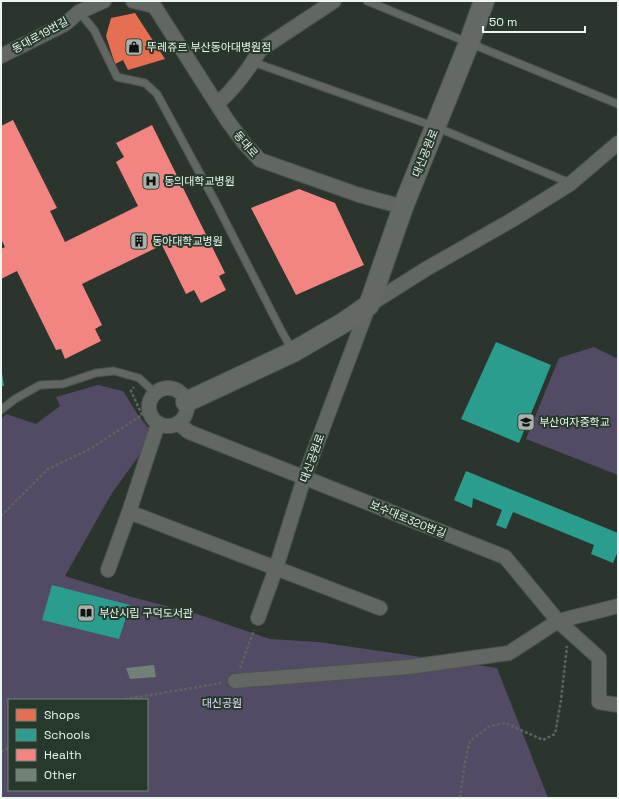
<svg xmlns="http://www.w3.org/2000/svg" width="619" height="799" viewBox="0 0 619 799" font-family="'Space Grotesk','Noto Sans KR',sans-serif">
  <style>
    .green { fill: #534b65; fill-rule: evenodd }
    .shops { fill: #e76f51 }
    .schools { fill: #2a9d8f }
    .health { fill: #f28482 }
    .building { fill: #728177 }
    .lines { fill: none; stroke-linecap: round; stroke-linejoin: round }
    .lane-casing { stroke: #4b534e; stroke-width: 9 }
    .street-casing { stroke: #4b534e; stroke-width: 16 }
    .secondary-casing { stroke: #4b534e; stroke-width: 22 }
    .path { stroke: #5e625f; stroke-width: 2.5; stroke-dasharray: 3 2; stroke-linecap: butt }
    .lane { stroke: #626763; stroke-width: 7 }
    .street { stroke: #626763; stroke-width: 14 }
    .secondary { stroke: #646965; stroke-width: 20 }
    .labels { text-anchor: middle; stroke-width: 4; stroke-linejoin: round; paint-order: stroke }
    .street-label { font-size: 11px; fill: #ebf6ee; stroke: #27392d }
    .poi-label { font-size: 11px; fill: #ebf6ee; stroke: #27392d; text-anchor: start }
    .park-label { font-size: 11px; fill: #e4dbf9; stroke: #27392d }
  </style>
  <rect width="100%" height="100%" fill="#2b352e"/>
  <path class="green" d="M594,347L618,359V475L526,439L559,358Z
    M98,385L123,391L138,415L154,435L112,493L65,576L132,597L197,614L270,639L318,642L497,668L548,798H1V419L6,414L36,424L60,406L56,397ZM9,700H147V790H9Z"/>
  <path class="shops" d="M135,13L165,59L128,70L123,60L115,64L106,36L111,18Z"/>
  <path class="schools" d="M496,342L551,365L519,443L461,419Z
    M1,367L4,386H1Z
    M466,471L618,533V551L613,563L591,554L594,545L513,512L506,529L496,525L502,510L473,498L472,508L454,500Z
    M52,585L130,605L119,639L42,620Z"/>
  <path class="health" d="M13,120L57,208L50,211L65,242L138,206L116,162L124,157L116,143L152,125L225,273L219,276L226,290L201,303L194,290L186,294L162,245L82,284L102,325L95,329L101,341L65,359L61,349L56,350L17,271L1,279V249L5,247L1,239V126Z
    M299,189L335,203L364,265L296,295L251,208Z"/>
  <path class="building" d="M154,665L156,677L130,679L126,668Z"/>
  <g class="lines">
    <defs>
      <path id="lane" d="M367,1L618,104
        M79,12L94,30L117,77L145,83L157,94L217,205L282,332L293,351
        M253,62L436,127L570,183
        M1,410L15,399L40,385L63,384L96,373L114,371L139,378L155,393"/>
      <path id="street" d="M133,1L154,6
        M151,1L227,120L244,143L260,160L359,195L403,207
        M1,56L65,24L79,12L104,1
        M217,104C234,89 249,69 260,50L334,1
        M149 407a19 19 0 1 1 38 0a19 19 0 1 1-38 0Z
        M178,423L189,432L505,557L558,621L618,606
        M129,512L158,424
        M108,570L129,512L380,608
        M258,618L276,568L304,478L369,305L426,269L512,220L570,184L618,143
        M235,681L409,667L509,653L558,621L599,658V702L618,705"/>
      <path id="secondary" d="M186,402L293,352L343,323L369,305L403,207L469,43L484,1"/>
    </defs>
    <use href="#lane" class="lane-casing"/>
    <use href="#street" class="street-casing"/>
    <use href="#secondary" class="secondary-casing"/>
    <path class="path" d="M1,516L48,469L90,449L142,415L131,391L134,387
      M240,668L254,630
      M120,700L222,683
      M1,752L9,748
      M460,798L465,762L470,741L490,726L505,723L543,740L555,734L561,700L567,646"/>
    <use href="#lane" class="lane"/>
    <use href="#street" class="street"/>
    <use href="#secondary" class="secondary"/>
  </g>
  <defs>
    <symbol id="shop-square" viewBox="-11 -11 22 22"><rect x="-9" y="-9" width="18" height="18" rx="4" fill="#a8b2ab" stroke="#27392d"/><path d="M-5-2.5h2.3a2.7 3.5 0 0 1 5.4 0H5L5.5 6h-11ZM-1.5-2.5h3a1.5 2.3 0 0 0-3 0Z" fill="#111"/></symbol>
    <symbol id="hospital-square" viewBox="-11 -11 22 22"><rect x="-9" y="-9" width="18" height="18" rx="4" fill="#a8b2ab" stroke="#27392d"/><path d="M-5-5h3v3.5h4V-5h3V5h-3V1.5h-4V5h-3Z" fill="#111"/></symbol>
    <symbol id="building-square" viewBox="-11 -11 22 22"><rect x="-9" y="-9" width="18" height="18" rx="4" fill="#a8b2ab" stroke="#27392d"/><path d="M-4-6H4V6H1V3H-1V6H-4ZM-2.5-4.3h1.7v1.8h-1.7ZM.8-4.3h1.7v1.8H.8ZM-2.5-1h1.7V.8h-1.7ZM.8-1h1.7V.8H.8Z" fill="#111"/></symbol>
    <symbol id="school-square" viewBox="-11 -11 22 22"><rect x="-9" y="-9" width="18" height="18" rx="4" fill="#a8b2ab" stroke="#27392d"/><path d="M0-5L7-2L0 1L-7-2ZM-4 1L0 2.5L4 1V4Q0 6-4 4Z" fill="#111"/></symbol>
    <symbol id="library-square" viewBox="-11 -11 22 22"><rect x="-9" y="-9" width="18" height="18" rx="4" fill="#a8b2ab" stroke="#27392d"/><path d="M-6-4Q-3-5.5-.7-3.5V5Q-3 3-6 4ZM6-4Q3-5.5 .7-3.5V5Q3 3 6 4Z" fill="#111"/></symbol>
  </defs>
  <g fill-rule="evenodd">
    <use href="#shop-square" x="124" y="37" width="20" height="20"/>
    <use href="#hospital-square" x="141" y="171" width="20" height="20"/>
    <use href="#building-square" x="129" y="231" width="20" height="20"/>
    <use href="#school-square" x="516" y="412" width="20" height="20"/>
    <use href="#library-square" x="76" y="603" width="20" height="20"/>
  </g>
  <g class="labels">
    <g class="street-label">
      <text transform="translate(40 35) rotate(-29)" y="4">동대로19번길</text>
      <text transform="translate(246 144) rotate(50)" y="4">동대로</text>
      <text transform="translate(425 153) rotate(-68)" y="4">대신공원로</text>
      <text transform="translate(312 458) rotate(-70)" y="4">대신공원로</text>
      <text transform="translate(408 519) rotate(22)" y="4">보수대로320번길</text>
    </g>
    <g class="poi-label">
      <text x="147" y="51">뚜레쥬르 부산동아대병원점</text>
      <text x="164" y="185">동의대학교병원</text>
      <text x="152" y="245">동아대학교병원</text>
      <text x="539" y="426">부산여자중학교</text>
      <text x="99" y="617">부산시립 구덕도서관</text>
    </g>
    <g class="park-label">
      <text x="222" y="707">대신공원</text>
    </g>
  </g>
  <rect width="619" height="799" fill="none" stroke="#ebf6ee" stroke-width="4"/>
  <rect x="8" y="699" width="140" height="92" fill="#27392d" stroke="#75857a"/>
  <rect x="16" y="709" width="20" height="12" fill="#e76f51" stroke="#75857a"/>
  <text x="44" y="719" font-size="12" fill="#ebf6ee">Shops</text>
  <rect x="16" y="729" width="20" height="12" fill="#2a9d8f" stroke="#75857a"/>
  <text x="44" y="739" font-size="12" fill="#ebf6ee">Schools</text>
  <rect x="16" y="749" width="20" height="12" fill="#f28482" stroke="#75857a"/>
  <text x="44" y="759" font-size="12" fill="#ebf6ee">Health</text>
  <rect x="16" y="769" width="20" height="12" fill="#728177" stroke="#75857a"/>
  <text x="44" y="779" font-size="12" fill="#ebf6ee">Other</text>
  <path d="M483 26v6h102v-6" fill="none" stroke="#ebf6ee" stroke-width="2"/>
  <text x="489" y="26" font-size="12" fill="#ebf6ee" stroke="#27392d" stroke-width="3" paint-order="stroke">50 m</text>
</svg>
